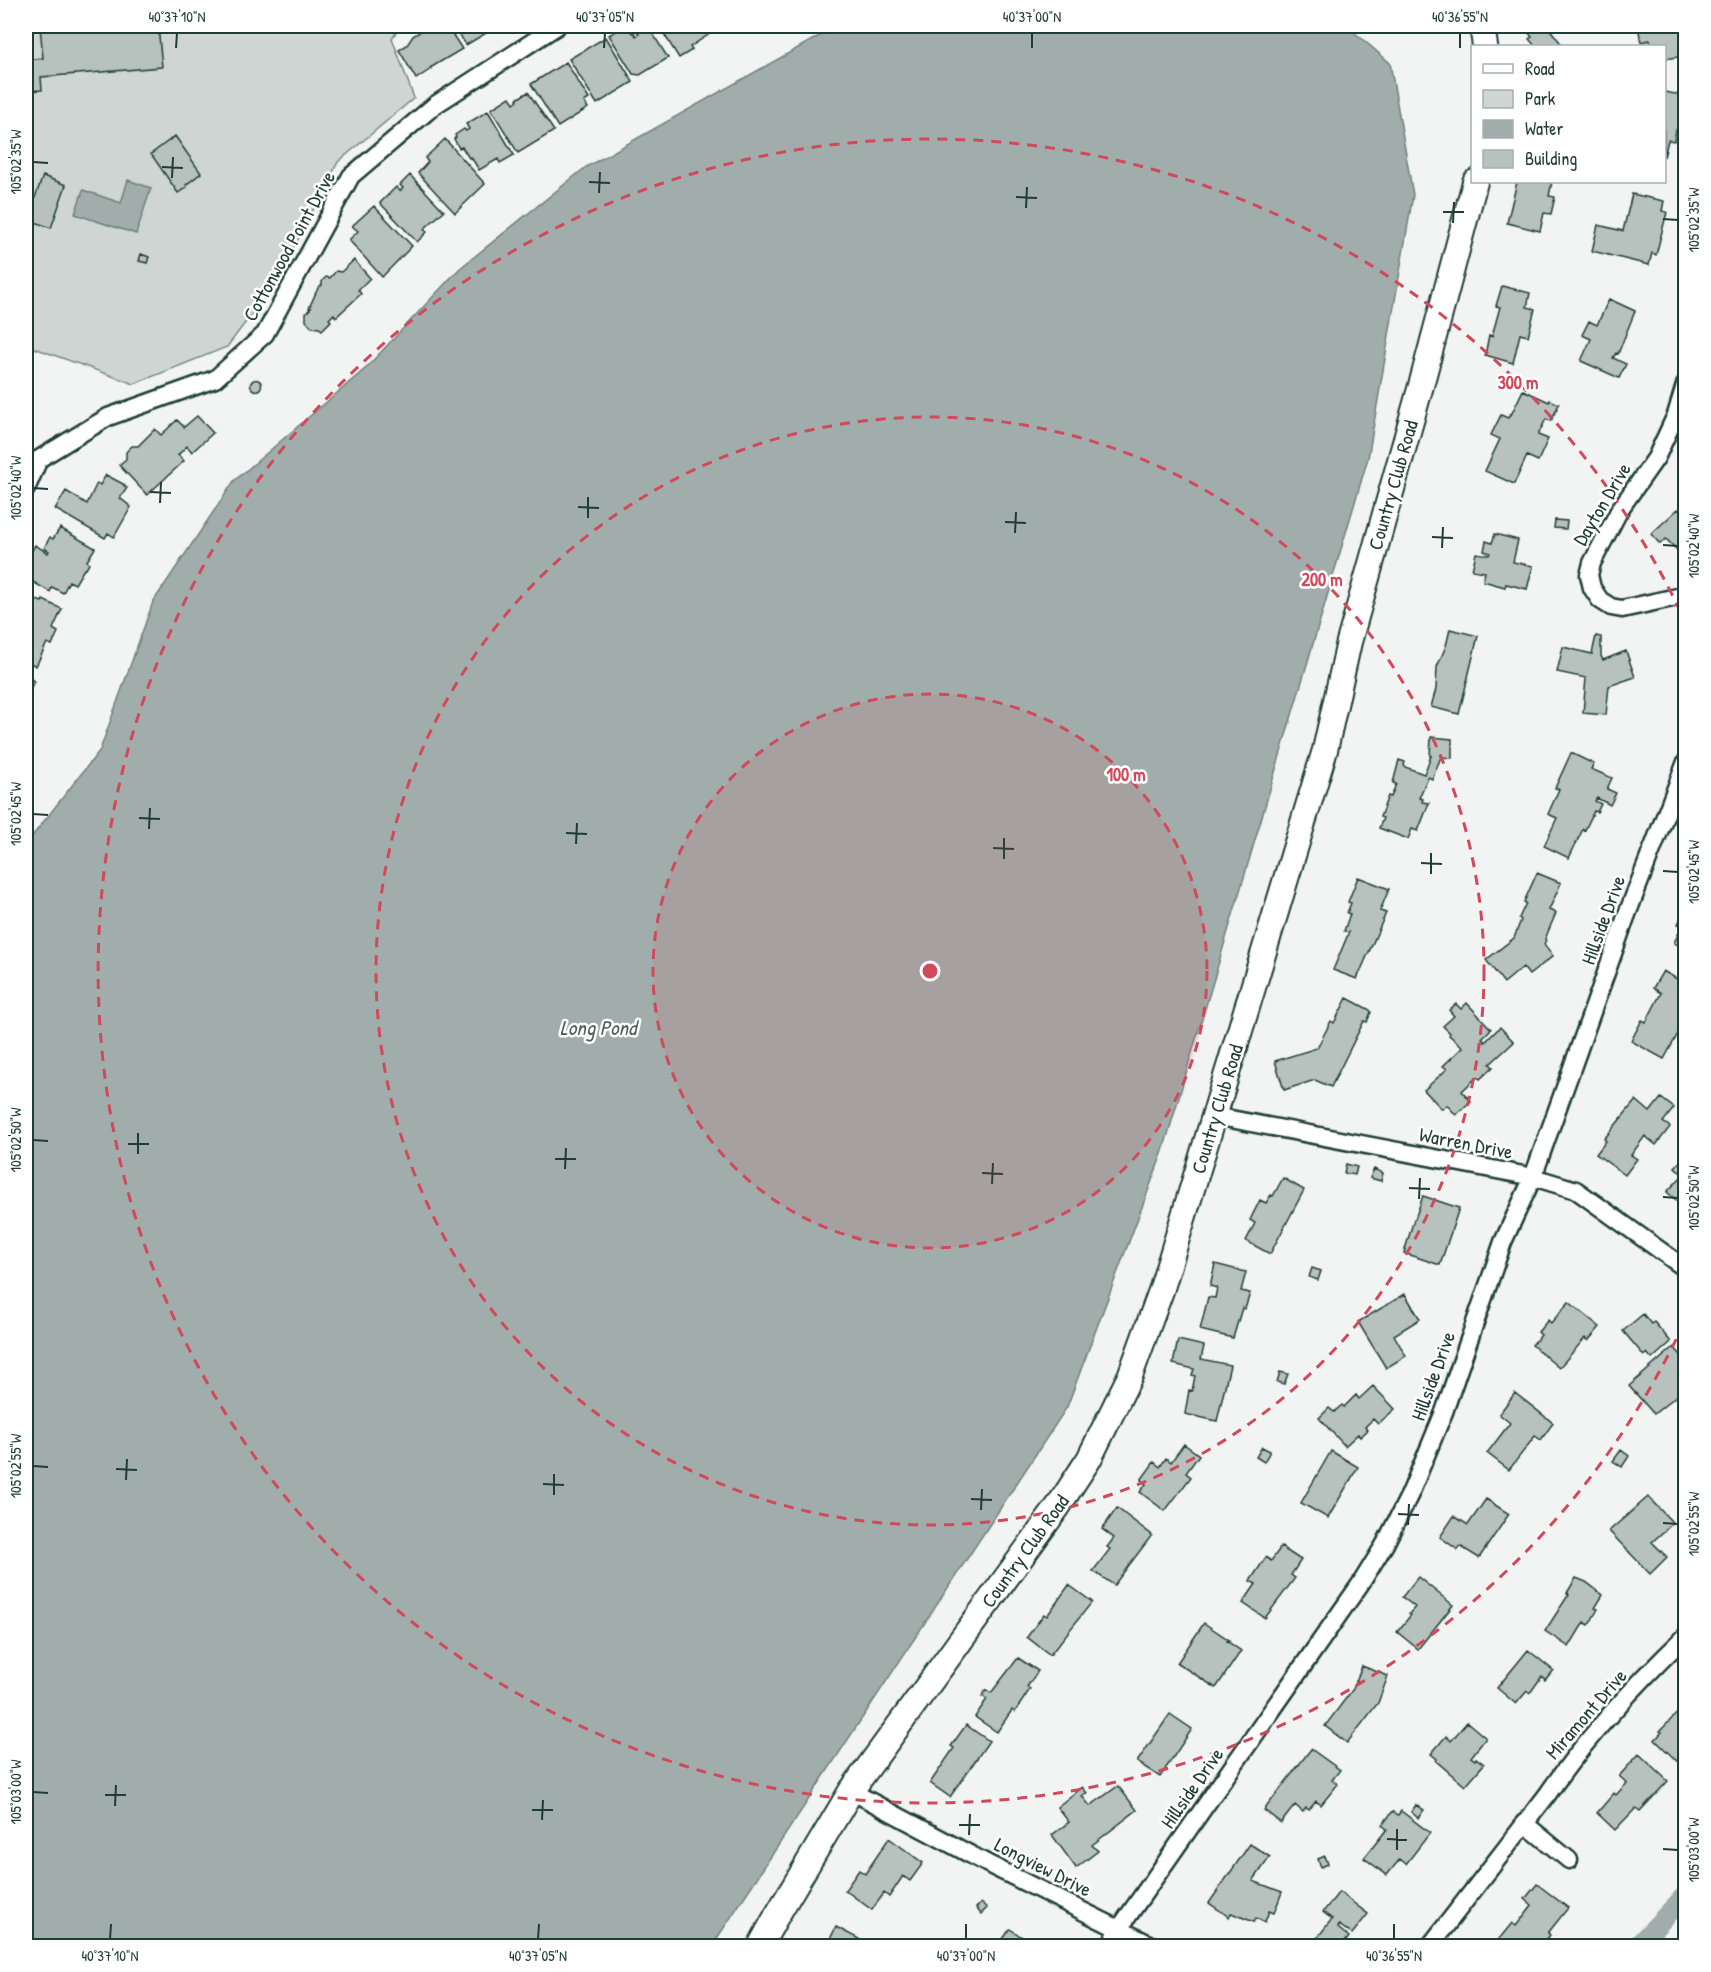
<svg xmlns="http://www.w3.org/2000/svg" width="1711" height="1972" viewBox="0 0 1711 1972" font-family="'Patrick Hand',sans-serif">
  <style>
    .green { fill: #ced5d3; stroke: #768984; stroke-width: 1.5 }
    .water { fill: #a1adaa; stroke: #6d807b; stroke-width: 1.5 }
    .lines { fill: none; stroke-linecap: round; stroke-linejoin: round }
    .canal { stroke: #a1adaa; stroke-width: 20 }
    .building { fill: #b7c1bd; stroke: #1f3d34; stroke-width: 1.5 }
    .street-casing { stroke: #1f3d34; stroke-width: 21 }
    .secondary-casing { stroke: #1f3d34; stroke-width: 28 }
    .street { stroke: #fff; stroke-width: 16 }
    .secondary { stroke: #fff; stroke-width: 24 }
    .ticks { fill: none; stroke: #1f3d34; stroke-width: 2 }
    .ring { fill: none; stroke: #d1495b; stroke-width: 3; stroke-dasharray: 10 8 }
    .labels { text-anchor: middle; stroke-width: 5; stroke-linejoin: round; paint-order: stroke }
    .street-label { font-size: 20px; fill: #1f3d34; stroke: #fff }
    .water-label { font-size: 21px; font-style: italic; fill: #465f57; stroke: #fff }
    .centre { fill: #d1495b; stroke: #fff; stroke-width: 3 }
    .ring-label { font-size: 18px; text-anchor: middle; font-weight: bold; fill: #d1495b; stroke: #fff; stroke-width: 5; stroke-linejoin: round; paint-order: stroke }
    .neatline { fill: none; stroke: #1f3d34; stroke-width: 2 }
    .ticks-label { font-size: 15px; text-anchor: middle; fill: #1f3d34 }
  </style>
  <rect width="100%" height="100%" fill="#f2f3f3"/>
  <filter id="ink" filterUnits="userSpaceOnUse"><feTurbulence type="fractalNoise" baseFrequency=".0167" numOctaves="2"/><feDisplacementMap in="SourceGraphic" scale="12" xChannelSelector="R" yChannelSelector="G"/><feConvolveMatrix kernelMatrix="1 2 1 2 8 2 1 2 1" color-interpolation-filters="sRGB"/></filter>
  <g filter="url(#ink)">
    <path class="green" d="M26,26H400L392,38L414,98L338,162L276,282L227,347L134,384L26,345Z"/>
    <path class="water" d="M837,26H1347L1390,63L1413,195L1368,458L1163,1151L1067,1407L712,1946H26V844L100,750L153,602L234,481L365,369L459,269L586,167Z
      M128,180L151,188L136,234L75,214L83,190L121,203Z"/>
    <g class="lines">
      <path class="canal" d="M1637,1946L1686,1895"/>
    </g>
    <path class="building" d="M40,26H158L162,67L41,77L42,90L26,91V60L43,58Z
      M425,26H447L462,49L430,68L431,69L416,79L399,50L407,45L413,36L424,29Z
      M454,26H498L466,45Z
      M625,26H628L632,33L634,32L636,36L639,34L635,28L639,26H648L668,58L640,75L633,74L609,35Z
      M659,26H707L711,33L690,47L692,50L679,58Z
      M1530,26H1551L1549,28L1563,46H1535L1529,39L1532,37L1526,29Z
      M1638,26H1681L1685,56L1664,59V46H1651L1650,40L1641,42Z
      M606,37L633,82L597,104L569,59Z
      M566,62L589,99L584,102L588,108L558,127L531,84Z
      M528,92L554,131L518,153L491,109L510,97L514,103L518,100L517,99Z
      M1664,92L1682,95L1680,109H1682L1679,130H1676L1674,141L1668,140L1664,157Z
      M488,111L514,155L500,163L498,159L479,170L471,157L469,158L462,147L459,148L454,139L456,137L455,135L464,129L466,131L469,129L466,124Z
      M175,136L201,173L186,185L187,187L178,193L151,154Z
      M445,139L485,184L455,213L418,173L428,162L425,158Z
      M410,175L444,211L424,229L427,232L417,242L380,203L396,187L400,191L403,188L400,185Z
      M43,176L66,185L51,228L27,219Z
      M1517,182H1552L1549,196L1555,197L1551,214L1544,213L1540,231L1507,223Z
      M1632,194L1664,201L1662,211L1667,212L1656,255L1652,253L1649,265L1592,251L1598,225L1623,231Z
      M374,206L412,246L382,277L349,240L358,231L352,226Z
      M141,254L149,257L147,263L139,261Z
      M354,260L370,278L358,290L361,294L336,317L334,314L329,319L331,321L322,330L319,328L312,327L306,321V313L311,308H309L318,288L322,285V281L326,277L330,278L336,271L341,272Z
      M1502,286L1530,293L1527,307L1535,309L1528,336L1520,334L1513,363L1485,355L1489,335L1492,336L1500,307L1496,306Z
      M1609,299L1635,311L1618,354L1616,353L1613,358L1626,364L1619,378L1581,361L1591,339L1582,335L1589,321L1597,325Z
      M250.5 385a5.5 5.5 0 1 1 11 0a5.5 5.5 0 1 1-11 0Z
      M1523,390L1549,402L1550,400L1559,404L1551,421L1546,419L1538,435L1548,439L1538,461L1527,456L1514,484L1485,471L1500,439L1491,435L1501,415L1508,418L1510,414L1511,415Z
      M197,416L213,433L192,452L187,446L178,455L184,461L147,495L119,465L126,459V452L132,446H138L155,429L161,435L177,420L184,427Z
      M106,475L125,485L124,486L127,488L120,498L131,507L114,537L108,533L105,538L55,509L66,491L87,504L97,483L100,485Z
      M1678,509L1684,516L1686,515V547L1681,551L1679,548L1677,550L1666,539L1660,544L1651,534Z
      M1555,520L1567,521L1566,529L1554,528Z
      M60,528L95,548L87,561L89,564L86,569H84L75,584L69,581L63,593L52,587L50,592L26,578V562L35,545L48,553L49,551L44,548L50,537L53,539Z
      M1495,534L1518,540L1513,562L1533,566L1527,589L1506,584L1505,587L1483,581L1485,572L1472,570L1476,553L1489,555L1490,553L1484,551L1486,541L1492,543Z
      M34,599L42,602L43,600L62,609L53,629L58,632L52,645L47,643L36,666L26,661V617L28,613L26,612L31,601L33,602Z
      M1450,629L1478,636L1459,714L1431,707L1436,689L1437,667L1446,646Z
      M1596,636L1601,637V656L1603,660L1626,651L1635,677L1609,686L1606,715L1583,713L1586,678L1557,672L1563,647L1592,654Z
      M26,676L34,681L26,698Z
      M1431,737L1452,739V758L1441,757L1432,779L1428,777L1419,798L1423,799L1422,802L1429,803L1418,831L1412,829L1408,839L1379,828L1383,818L1380,817L1388,796L1391,797L1396,784L1393,783L1399,760L1405,762L1404,765L1405,767L1424,774L1431,756H1430Z
      M1571,753L1594,764L1591,769L1612,778L1607,789L1616,793L1610,805L1597,798L1595,801L1601,804L1597,812L1594,811L1585,830L1583,829L1569,858L1544,846L1557,818L1548,814L1559,789L1555,788Z
      M1537,873L1561,883L1549,910L1556,913L1545,939L1546,940L1544,944L1553,956L1529,975L1523,967L1504,983L1486,960L1514,938L1521,920L1519,918L1526,903L1524,902Z
      M1358,877L1389,889L1380,911L1386,913L1357,979L1333,970L1349,932L1344,931L1350,914L1347,913L1351,903L1348,902Z
      M1686,907V949L1674,943L1682,926L1678,924Z
      M1663,971L1686,984V1019L1664,1059L1631,1041L1642,1020L1646,1022L1661,993L1653,988Z
      M1347,998L1370,1010L1371,1012L1367,1022L1364,1021L1331,1087L1315,1080L1284,1090L1275,1061L1317,1048L1331,1021L1334,1023Z
      M1467,1003L1491,1029L1482,1038L1485,1042L1500,1027L1514,1042L1490,1064L1493,1067L1480,1079L1477,1077L1462,1091L1471,1101L1456,1115L1447,1105L1442,1109L1424,1090L1447,1069L1443,1066L1463,1047L1449,1035L1450,1033L1443,1026L1454,1016L1449,1010L1456,1004L1461,1009Z
      M1661,1098L1674,1108L1663,1122L1670,1127L1656,1145L1645,1136L1631,1155L1637,1159L1625,1175L1596,1154L1606,1141L1604,1139L1636,1100L1650,1112Z
      M1686,1155V1209L1667,1192L1683,1175L1675,1167Z
      M1346,1164L1357,1167L1355,1175L1344,1173Z
      M1374,1169L1383,1173L1381,1181L1370,1178Z
      M1283,1178L1304,1190L1270,1254L1246,1241L1255,1223L1250,1220L1260,1200L1266,1203L1271,1195L1273,1196Z
      M1423,1196L1459,1208L1440,1265L1404,1253L1414,1219H1415Z
      M1215,1264L1246,1272L1241,1291L1250,1293L1245,1309L1242,1308L1233,1338L1200,1330L1208,1297L1215,1298L1217,1288L1210,1286Z
      M1312,1268L1321,1271L1318,1280L1309,1277Z
      M1405,1294L1420,1319L1394,1335L1406,1356L1386,1368L1358,1322Z
      M1569,1302L1600,1327L1588,1341L1585,1338L1559,1368L1532,1345L1541,1335L1538,1332L1548,1320L1551,1323Z
      M1643,1314L1651,1324L1654,1322L1671,1342L1652,1359L1647,1353L1644,1356L1623,1331Z
      M1178,1340L1204,1346L1201,1359L1230,1365L1217,1421L1185,1414L1189,1390L1192,1391L1195,1376L1192,1375L1194,1369L1173,1364Z
      M1674,1347L1686,1361V1388L1654,1414L1629,1386Z
      M1280,1372L1288,1374L1284,1384L1277,1382Z
      M1373,1386L1395,1409L1378,1424L1373,1419L1365,1427L1368,1430L1360,1437L1358,1434L1345,1446L1319,1418L1329,1408L1334,1412L1342,1405L1344,1407L1356,1395L1359,1399Z
      M1515,1393L1553,1423L1541,1440L1535,1436L1509,1470L1487,1453L1510,1423L1499,1414Z
      M1184,1444L1199,1455L1186,1473L1191,1477L1165,1511L1140,1492L1146,1484L1141,1480L1154,1462L1160,1467L1166,1458L1171,1462Z
      M1262,1447L1270,1451L1264,1462L1256,1457Z
      M1621,1450L1629,1456L1622,1467L1613,1461Z
      M1331,1451L1358,1467L1328,1518L1301,1503Z
      M1648,1497L1673,1523L1652,1542L1667,1557L1650,1574L1609,1531Z
      M1486,1499L1509,1514L1479,1558L1460,1546L1458,1550L1440,1537L1454,1516L1468,1525Z
      M1117,1508L1152,1535L1114,1585L1093,1571L1110,1549L1107,1547L1114,1538L1102,1529Z
      M1281,1547L1301,1560L1291,1575L1295,1578L1265,1618L1243,1603L1256,1584L1250,1581L1266,1557L1271,1561Z
      M1418,1577L1453,1605L1418,1649L1397,1632L1411,1615L1409,1614L1415,1607L1402,1597Z
      M1576,1578L1586,1582L1603,1595L1595,1608L1598,1609L1589,1625L1584,1622L1569,1647L1545,1631L1569,1594L1567,1593Z
      M1069,1585L1092,1602L1050,1655L1027,1637L1044,1614L1047,1616Z
      M1204,1623L1229,1640L1227,1641L1241,1651L1216,1688L1177,1663Z
      M1528,1650L1553,1670L1545,1680L1542,1676L1530,1693L1527,1691L1516,1704L1497,1688Z
      M1018,1658L1038,1671L1027,1687L1030,1689L1015,1712L1012,1710L997,1732L975,1717L987,1699L982,1696L986,1690L991,1693Z
      M1362,1666L1388,1676L1378,1703L1347,1743L1325,1726L1353,1689Z
      M1685,1705L1686,1752L1677,1761L1655,1740L1662,1732L1660,1731Z
      M1170,1714L1192,1729L1160,1777L1137,1762Z
      M1467,1722L1486,1738L1471,1757L1475,1760L1476,1758L1484,1764L1465,1786L1436,1761L1437,1759L1431,1754L1446,1736L1451,1741Z
      M966,1725L989,1741L950,1797L930,1783L954,1748L951,1746Z
      M1311,1749L1340,1770L1332,1780L1338,1784L1321,1805L1316,1801L1309,1810L1306,1808L1303,1812L1295,1805L1281,1823L1264,1810Z
      M1639,1754L1668,1781L1640,1811L1636,1808L1615,1830L1597,1813L1614,1793L1616,1795L1627,1783L1619,1776Z
      M1118,1786L1137,1810L1092,1845L1098,1851L1076,1868L1052,1835L1069,1822L1057,1807L1082,1787L1087,1793L1082,1796L1090,1806Z
      M1416,1805L1424,1810L1418,1818L1411,1812Z
      M1393,1811L1398,1815L1401,1811L1430,1833L1406,1864L1400,1859L1387,1875L1364,1858L1387,1829L1382,1825Z
      M889,1838L923,1863L910,1881L903,1876L889,1897L884,1893L872,1910L845,1890L859,1870L865,1874Z
      M1250,1844L1270,1857L1253,1881L1282,1892L1274,1913L1269,1911L1265,1922L1256,1918L1254,1922L1231,1913L1229,1917L1209,1903Z
      M1325,1856L1328,1864L1321,1867L1318,1859Z
      M1537,1884L1568,1908L1548,1933L1550,1935L1541,1946H1509L1499,1939L1512,1923L1516,1926L1532,1905L1525,1899Z
      M1339,1892L1368,1914L1352,1934L1339,1925L1338,1928L1349,1937L1342,1946H1328L1317,1938L1332,1919L1323,1912Z
      M981,1903L987,1908L981,1914L976,1908Z
      M836,1927L859,1939L856,1946H823L824,1944L827,1945Z
      M1010,1929L1031,1943L1029,1946H998Z"/>
    <g class="lines">
      <defs>
        <path id="street" d="M1686,382L1676,415L1656,458L1620,509L1592,563L1589,575L1592,588L1600,600L1611,607L1622,609L1686,595
          M26,489L39,459L108,417L215,379L265,334L351,176L435,105L557,26
          M1215,1116L1533,1177L1576,1190L1686,1269
          M851,1791L992,1866L1153,1946
          M1524,1823L1569,1860
          M1110,1946L1119,1929L1361,1583L1385,1544L1410,1494L1444,1412L1503,1242L1533,1177L1626,917L1686,762
          M1430,1946L1547,1795C1585,1739 1636,1684 1686,1636"/>
        <path id="secondary" d="M1482,26L1485,46
          M760,1946L776,1917L851,1791L1057,1508L1089,1459L1130,1376L1162,1288L1325,750L1349,642L1422,382L1475,182"/>
      </defs>
      <use href="#street" class="street-casing"/>
      <use href="#secondary" class="secondary-casing"/>
      <use href="#street" class="street"/>
      <use href="#secondary" class="secondary"/>
    </g>
  </g>
  <path class="ticks" d="M176,48L177,33M604,48L605,33M1032,48V33M1460,48V33M33,162L48,163M162,167L183,168M172,178L173,157M589,182L610,183M599,193L600,172M1016,197L1037,198M1026,208L1027,187M1443,212H1464M1663,219L1678,220M1453,223L1454,202M33,488L48,489M150,492L171,493M160,503L161,482M578,507L599,508M588,518V497M1005,522L1026,523M1015,533L1016,512M1432,537L1453,538M1663,545L1678,546M1442,548L1443,527M33,814L48,815M139,818L160,819M149,829L150,808M566,833L587,834M576,844L577,823M993,848L1014,849M1004,859V838M1421,863L1442,864M1663,871L1678,872M1431,874V853M33,1140L48,1141M128,1144H149M138,1154V1133M555,1159H576M565,1169L566,1148M982,1173L1003,1174M992,1184L993,1163M1409,1188L1430,1189M1663,1197L1678,1198M1419,1199L1420,1178M33,1466L48,1467M116,1469L137,1470M126,1480L127,1459M543,1484L564,1485M554,1495V1474M971,1499L992,1500M981,1510L982,1489M1398,1514L1419,1515M1663,1523L1678,1524M1408,1525L1409,1504M33,1792L48,1793M105,1795H126M115,1806L116,1785M532,1810H553M542,1820L543,1800M959,1825H980M969,1835L970,1814M1387,1839L1407,1840M1663,1849L1678,1850M1397,1850V1829M110,1939L111,1924M538,1939L539,1924M966,1939V1924M1394,1939V1924"/>
  <circle cx="930" cy="971" r="277" fill="#d1495b" fill-opacity=".12"/>
  <g class="ring">
    <circle cx="930" cy="971" r="277"/>
    <circle cx="930" cy="971" r="554"/>
    <path d="M1684 1323A832 832 0 1 1 1684 619"/>
  </g>
  <g class="labels">
    <g class="street-label">
      <text transform="translate(289 246) rotate(-61)" y="7">Cottonwood Point Drive</text>
      <text transform="translate(1393 485) rotate(-74)" y="7">Country Club Road</text>
      <text transform="translate(1602 504) rotate(-59)" y="7">Dayton Drive</text>
      <text transform="translate(1603 920) rotate(-70)" y="7">Hillside Drive</text>
      <text transform="translate(1217 1109) rotate(-73)" y="7">Country Club Road</text>
      <text transform="translate(1466 1143) rotate(11)" y="7">Warren Drive</text>
      <text transform="translate(1433 1376) rotate(-70)" y="7">Hillside Drive</text>
      <text transform="translate(1025 1551) rotate(-54)" y="7">Country Club Road</text>
      <text transform="translate(1586 1714) rotate(-49)" y="7">Miramont Drive</text>
      <text transform="translate(1192 1788) rotate(-55)" y="7">Hillside Drive</text>
      <text transform="translate(1043 1867) rotate(27)" y="7">Longview Drive</text>
    </g>
    <g class="water-label">
      <text x="598" y="1035">Long Pond</text>
    </g>
  </g>
  <circle cx="930" cy="971" r="9" class="centre"/>
  <g class="ring-label">
    <text x="1518" y="389">300 m</text>
    <text x="1322" y="586">200 m</text>
    <text x="1126" y="781">100 m</text>
  </g>
  <rect width="1711" height="1972" fill="none" stroke="#fff" stroke-width="66"/>
  <rect x="1471" y="45" width="195" height="138" fill="#ffffff" stroke="#a5b1ae" stroke-width="1.5"/>
  <rect x="1483" y="64" width="30" height="9" fill="#ffffff" stroke="#a5b1ae" stroke-width="1.5"/>
  <text x="1525" y="75" font-size="18" fill="#1f3d34">Road</text>
  <rect x="1483" y="90" width="30" height="18" fill="#ced5d3" stroke="#a5b1ae" stroke-width="1.5"/>
  <text x="1525" y="105" font-size="18" fill="#1f3d34">Park</text>
  <rect x="1483" y="120" width="30" height="18" fill="#a1adaa" stroke="#a5b1ae" stroke-width="1.5"/>
  <text x="1525" y="135" font-size="18" fill="#1f3d34">Water</text>
  <rect x="1483" y="150" width="30" height="18" fill="#b7c1bd" stroke="#a5b1ae" stroke-width="1.5"/>
  <text x="1525" y="165" font-size="18" fill="#1f3d34">Building</text>
  <rect x="33" y="33" width="1645" height="1906" class="neatline"/>
  <g class="ticks-label">
    <text x="177" y="22">40°37'10"N</text>
    <text x="605" y="22">40°37'05"N</text>
    <text x="1032" y="22">40°37'00"N</text>
    <text x="1460" y="22">40°36'55"N</text>
    <text transform="translate(16 162) rotate(-90)" y="5">105°02'35"W</text>
    <text transform="translate(1694 220) rotate(-90)" y="5">105°02'35"W</text>
    <text transform="translate(16 488) rotate(-90)" y="5">105°02'40"W</text>
    <text transform="translate(1694 546) rotate(-90)" y="5">105°02'40"W</text>
    <text transform="translate(16 814) rotate(-90)" y="5">105°02'45"W</text>
    <text transform="translate(1694 872) rotate(-90)" y="5">105°02'45"W</text>
    <text transform="translate(16 1140) rotate(-90)" y="5">105°02'50"W</text>
    <text transform="translate(1694 1198) rotate(-90)" y="5">105°02'50"W</text>
    <text transform="translate(16 1466) rotate(-90)" y="5">105°02'55"W</text>
    <text transform="translate(1694 1524) rotate(-90)" y="5">105°02'55"W</text>
    <text transform="translate(16 1792) rotate(-90)" y="5">105°03'00"W</text>
    <text transform="translate(1694 1850) rotate(-90)" y="5">105°03'00"W</text>
    <text x="110" y="1961">40°37'10"N</text>
    <text x="538" y="1961">40°37'05"N</text>
    <text x="966" y="1961">40°37'00"N</text>
    <text x="1394" y="1961">40°36'55"N</text>
  </g>
</svg>
